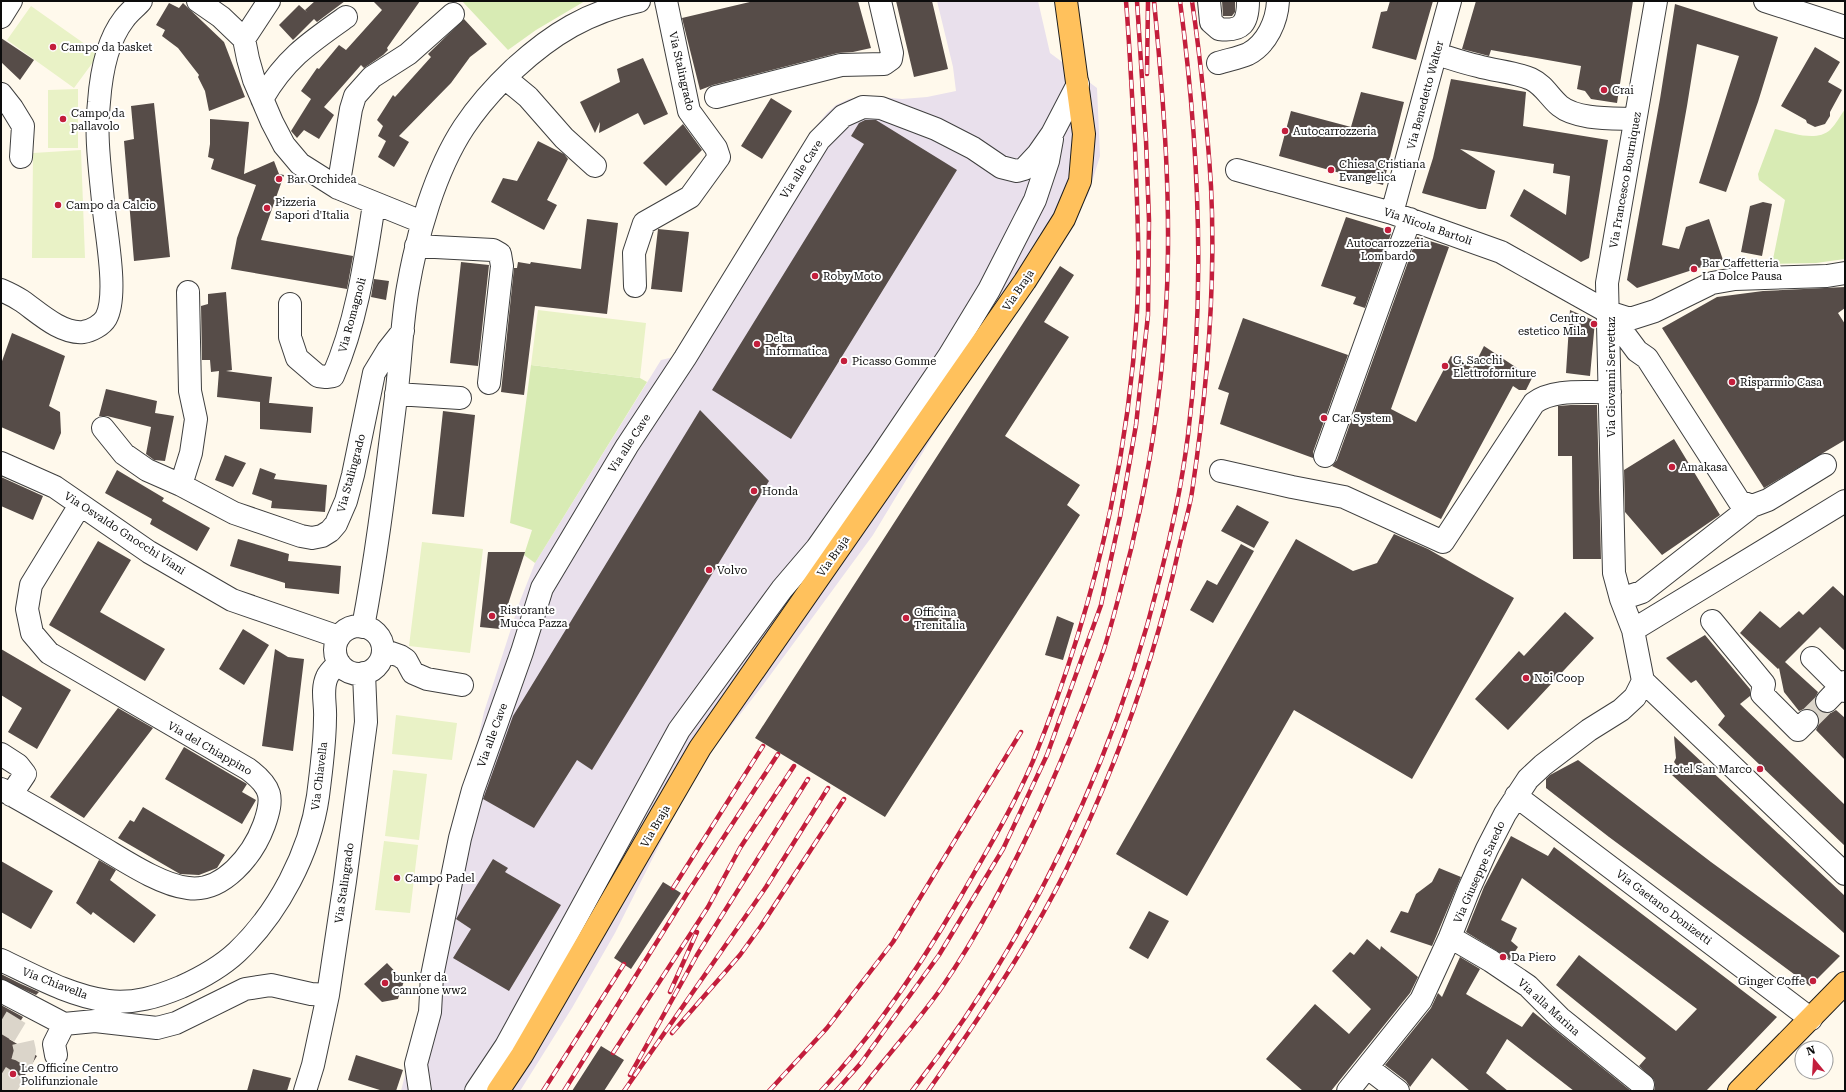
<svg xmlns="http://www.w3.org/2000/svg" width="1846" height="1092" viewBox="0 0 1846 1092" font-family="'Roboto Serif',serif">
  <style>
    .industrial { fill: #e9e0ec }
    .green { fill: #d8ebb4 }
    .pitch { fill: #e9f2c6 }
    .building { fill: #564c48 }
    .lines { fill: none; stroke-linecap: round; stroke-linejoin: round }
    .minor-tunnel { stroke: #dbd5ca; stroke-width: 22; stroke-dasharray: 22 11; stroke-linecap: butt }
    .minor-casing { stroke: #3f3f3f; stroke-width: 24 }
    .major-casing { stroke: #1d1d1d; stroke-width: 24 }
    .minor { stroke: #fff; stroke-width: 22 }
    .major { stroke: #ffc15c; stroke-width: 22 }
    .rail-casing { stroke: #c31e3c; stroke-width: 4.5 }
    .rail { stroke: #fff; stroke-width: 3; stroke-dasharray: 9; stroke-linecap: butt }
    .poi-dot { fill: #c31e3c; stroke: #fff; stroke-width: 1.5 }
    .labels { text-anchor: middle; stroke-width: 4; stroke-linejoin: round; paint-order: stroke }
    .poi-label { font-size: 11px; fill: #0c0c0c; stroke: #fff; text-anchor: start }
    .street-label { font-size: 11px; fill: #0c0c0c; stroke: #fff }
  </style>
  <rect width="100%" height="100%" fill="#fff9ec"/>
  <path class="industrial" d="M937,1H1038L1050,53L1097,88L1100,156L1088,195L1005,326L937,429L873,535L763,685L713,749L679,806L615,933L572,1008L520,1091H401L409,1059L422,1022L419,1010L484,712L520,601L535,563L661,360L674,357L817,125L827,113L836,105L849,99L871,96L902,99L927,97L956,91L953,67Z"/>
  <path class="green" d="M462,1H585L536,30L508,50Z
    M1845,109V259L1816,263L1772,264L1785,200L1759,180L1758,174L1775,129C1791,133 1817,142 1830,130C1836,124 1840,116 1845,109Z
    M531,365L640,378L647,382L535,563L524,555L532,530L510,523Z"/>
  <path class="pitch" d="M31,6L99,54L74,88L7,40Z
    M78,89V148H48V90Z
    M81,150L85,258H32L33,153Z
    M538,310L646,323L640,378L531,365Z
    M422,542L483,549L470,653L409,646Z
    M396,715L457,723L452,760L392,754Z
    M393,770L427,774L419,840L385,836Z
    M384,841L418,845L410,913L375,910Z"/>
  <path class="building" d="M315,1H345L317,22L314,19L293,40L279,25L299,5L308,13L305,10Z
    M373,1H420L387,48L388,50L383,55L364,68L361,65L324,107L334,115L319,139L304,130L297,138L291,131L311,99L301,91L317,68L319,69L339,45L346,50L382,10Z
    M754,1H858L871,48L853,52L838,53L713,85L700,90L682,18Z
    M896,1H932L948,69L914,77Z
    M1222,1H1235V12L1232,16H1223Z
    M1390,1H1433L1416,60L1372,48L1381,12L1387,11Z
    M1476,1H1633L1617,103L1591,99L1585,91L1577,89L1581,66L1491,50L1489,56L1462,49Z
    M169,3L179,8L183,3L224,42L245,97L209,111L205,91L198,77L199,75L178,48L162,36L165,30L156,25Z
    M1675,4L1778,37L1758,102L1726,192L1699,183L1739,56L1697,44L1687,106L1662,245L1679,249L1686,227L1709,219L1723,260L1637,288L1627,280L1660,99Z
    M464,19L487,44L470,57L451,83L399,136L409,142L394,167L378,157L386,141L378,136L383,126L377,120L393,95L395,97L431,57L428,54Z
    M1,38L34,60L20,80L1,62Z
    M1815,47L1840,62L1828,82L1842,90L1830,112V116L1825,124L1815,127L1807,123L1806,120L1781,106Z
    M643,58L668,114L644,125L638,113L599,133L600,122L595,133L580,102L620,82L617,69Z
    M1451,79L1526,92L1523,126L1608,140L1589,258L1581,262L1510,216L1524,189L1566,215L1570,176L1553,173L1554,164L1460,149L1495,171L1486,209H1479L1422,193L1433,158Z
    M1361,92L1404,102L1383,185L1279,156L1291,111L1351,127Z
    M771,98L792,111L762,159L741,146Z
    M154,103L170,257L134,261L124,141L134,139L131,106Z
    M210,119L249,122L244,174L274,161L279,174L284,175L261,240L353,256L347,289L231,269L237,238L256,185L211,169L214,159L208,157L210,144Z
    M865,120H876L957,170L791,439L712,390L864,144L851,136L859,123Z
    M683,124L702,150L666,186L643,163Z
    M538,141L564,154L568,159L547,200L557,205L544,230L491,202L503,178L517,181Z
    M1763,202L1772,204L1762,256L1741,252L1750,206Z
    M1346,217L1392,231L1365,308L1353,304L1356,297L1321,286Z
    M587,219L618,223L607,314L535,306L524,395L501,392L514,268H517L518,262L530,264L531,262L581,269Z
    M658,229L689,232L682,292L651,289Z
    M1417,237L1449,247L1391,409L1416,422L1451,356L1473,368L1484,346L1532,378L1526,390H1519L1513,386L1441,519L1332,466L1337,460Z
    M461,262L489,265L478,366L450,363Z
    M1060,266L1074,275L1044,322L1069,337L1005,436L1080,485L1067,505L1080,515L885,817L755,738Z
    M374,279L389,281L386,300L371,297Z
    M1845,287V308L1838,313L1845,324V440L1764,488L1662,328L1717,297L1763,291Z
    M226,292L232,370L226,371L272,377L269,403L217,397L219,371L211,372L210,360H202L201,306L208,304V294Z
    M1570,310L1595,321L1590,376L1566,373Z
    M1243,318L1348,355L1313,452V458L1220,424L1229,393L1218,389Z
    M12,333L65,356L49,406L60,412L61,433L54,450L1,427V364Z
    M106,389L157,401L155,413L174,416L165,461L154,460L146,454L151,427L107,416H99Z
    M260,402L313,407L311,433L260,429Z
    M1571,405H1597L1601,559H1573L1572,456H1558V406Z
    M700,410L769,481L592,770L577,760L534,828L483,799L513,716Z
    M443,411L475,415L464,517L432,514Z
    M1674,439L1720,515L1662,555L1625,512L1624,470Z
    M225,455L246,463L233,487L215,480Z
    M260,468L276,474L274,479L327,485L325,512L271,508L272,501L252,494Z
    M117,470L164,498L162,501L210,528L197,551L150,524L152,519L105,493Z
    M1,477L43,496L33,520L1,506Z
    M1237,505L1269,522L1254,548L1221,531Z
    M1394,534L1428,549L1514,598L1412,779L1294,710L1187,896L1116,854L1296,539L1353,571L1377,563Z
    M238,539L289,554L288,561L341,566L339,594L285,588V583L230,566Z
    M98,541L131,560L100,612L165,649L145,681L49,625Z
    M1241,544L1254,551L1213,623L1190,610L1207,580L1217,585Z
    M488,552H525L500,629L480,627Z
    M1833,586L1845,597V651L1820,627L1785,662L1818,692L1815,698V705L1818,710L1824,713H1831L1836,710L1845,718V760L1816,730L1819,724V718L1816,712L1810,709H1804L1799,711L1784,692L1779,668L1778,669L1740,633L1760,611L1780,628L1799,611L1803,615Z
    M1565,612L1594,638L1508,730L1475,699L1519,651L1524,656Z
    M1057,616L1074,623L1063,660L1045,655Z
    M243,629L269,645L244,685L219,669Z
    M1705,635L1750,689V696L1740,704L1845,805V846L1718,725L1725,716L1696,680L1691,683L1666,658Z
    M1,649L71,690L37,749L8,732L22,708L1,695Z
    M275,649L288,657L304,659L293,751L262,746Z
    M118,708L153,728L84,818L50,797Z
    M1674,736L1845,896V934L1672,775L1678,767L1674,762L1676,758Z
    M184,747L247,784L242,792L256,800L242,824L165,779Z
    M1578,760L1711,862L1840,956L1810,986L1609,837L1546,788V779L1550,775Z
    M143,807L225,855L217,868L199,875L180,874L118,838L130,820L134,822Z
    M1511,836L1548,856L1554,847L1777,1017L1706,1091H1654L1655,1087L1654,1080L1639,1066L1646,1058L1556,985L1579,955L1676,1031L1697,1009L1522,878L1501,920L1517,928L1511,941L1518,947L1510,959L1466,932L1484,887Z
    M493,859L508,868L505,872L561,905L509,991L453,958L471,929L456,919Z
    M99,860L116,870L110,880L156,915L134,943L93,912L91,915L76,903Z
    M1,861L53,891L31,929L1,912Z
    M1439,868L1461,877L1432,946L1390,932L1401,911L1408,913L1416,894L1432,882Z
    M663,882L681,893L631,969L614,958Z
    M1149,911L1169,921L1148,959L1129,948Z
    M1367,939L1380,950L1381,946L1418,977L1410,993L1331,1091H1303L1266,1059L1315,1004L1349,1034L1371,1009L1332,971L1350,952L1354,955Z
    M1460,957L1480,969L1466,994L1522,1027L1533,1012L1631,1091H1574L1507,1039L1486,1073L1508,1091H1470L1432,1058L1410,1087L1406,1081L1385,1065L1431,1008L1438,993L1442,997Z
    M387,963L404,981L398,999L382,1002L364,984Z
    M1,974L21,984L39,992L36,995L1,979Z
    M1,1005L23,1017L9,1039L37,1056L15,1091H1Z
    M601,1046L624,1060L604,1091H572Z
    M356,1055L403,1070L396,1091H383L348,1080Z
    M253,1069L291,1078L287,1091H247Z"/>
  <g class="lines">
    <path class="minor-tunnel" d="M1807,721L1827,701
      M1,1021L21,1033L25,1051L22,1062L4,1091"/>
    <defs>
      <path id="minor" d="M198,1L221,17L244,39L248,59L254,80L272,122L284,145L300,164L338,188L422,222
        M1209,1L1211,22L1219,29C1242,32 1248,23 1248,1
        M1765,1L1845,27
        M1,17L11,1
        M244,39L269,1
        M1437,54C1450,58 1464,63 1478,66C1495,71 1515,72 1531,79C1544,85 1550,98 1560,106C1577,120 1614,118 1635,119
        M1218,63C1227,60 1239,58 1248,54C1267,44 1277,21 1278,1
        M505,78L528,97L564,138L595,166
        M1,94L12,108L23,126L21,157
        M716,97L841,65L884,64L891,59L892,53L880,1
        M262,99C285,59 309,43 346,17
        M1237,170L1392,213L1501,252L1608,312L1630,319L1655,311L1712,283L1735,279L1827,276L1845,273
        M338,188L351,109L355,96L372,77L408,54L453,14
        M1392,213L1450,1
        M416,246L493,250L500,254L502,266L489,383
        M635,286L634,253L644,223L690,197L719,157L716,148L689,111L666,1
        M1,290C8,293 16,297 22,301C39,313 61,334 83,332C91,331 102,325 106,318C119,294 105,229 103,201C100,169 95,134 99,102C101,74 107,41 124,19C129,12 136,7 141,1
        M290,304V337L297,358L318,376L326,377L333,376C357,321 365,262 374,204
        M1608,312L1637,351L1647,358L1739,501L1752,506
        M396,394L460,398
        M103,428L124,454L147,470L181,485L234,513L301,536L312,538L322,536L330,531L336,524L346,501L353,475L374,373L388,350L403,331
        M1325,456L1410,219
        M1,463L55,487L149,552L232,600L339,637
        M1221,471L1292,487L1344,497L1443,542L1534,403C1554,388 1586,393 1610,392
        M181,485L191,453L196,419L190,391L188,292
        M1621,599L1642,592L1752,506L1768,500L1825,465
        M1712,621L1764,684L1762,694L1798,730L1807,721
        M335 650a24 24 0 1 1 48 0a24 24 0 1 1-48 0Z
        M363,627C378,548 387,468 397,389C401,355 402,320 408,287C417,235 435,171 464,127C478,106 496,86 514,69C552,34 588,12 639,1
        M1633,630L1845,501
        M383,650L400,656L406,660L413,673L427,679L462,685
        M1812,658L1845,691
        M1643,681L1633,630L1621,599L1614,573L1607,283L1656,1
        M1643,681L1845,874
        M1827,701L1845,682
        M1,754L18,765L25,774L11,795
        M1,789C34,807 66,826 98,845C122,859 160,885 188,888C223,893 253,855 264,825C274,797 272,787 248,769L49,653L32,633L27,609L31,585L80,505
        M1516,796L1811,1019
        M1450,937L1491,961L1528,986L1560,1018L1643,1085
        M1,960C35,976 70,996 108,1001C134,1004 157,997 181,987C201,978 221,967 237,952C278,913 310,853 318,796C321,771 325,744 325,718C326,705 321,690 327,677C329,672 335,667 339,663
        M1,991L64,1024
        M56,1055L54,1044L64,1024L95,1021L157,1028L176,1023L245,989L271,985L311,994L328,995
        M1368,1068L1398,1091
        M305,1091L313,1065L328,995L345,881L366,722L364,673
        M420,1091L416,1064L430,1012L432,976L460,838L473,790L522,652L542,588L627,446L685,358L819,140L843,116L863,107L881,108L936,129L973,148L1001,167L1017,171L1024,169L1038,154L1052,134L1078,84
        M476,1091L506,1046L679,730L782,589L817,548L880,458L949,356L989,290L1035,200L1048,161L1052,139
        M1348,1091L1421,1000L1450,937L1469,889L1487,849L1505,814L1528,779L1543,765L1589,730L1621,710L1635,697L1643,681"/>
      <path id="major" d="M498,1091L522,1055L700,748L1025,281L1064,219L1080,181L1084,134L1066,1
        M1739,1091L1845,983"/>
    </defs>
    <use href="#minor" class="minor-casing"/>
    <use href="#major" class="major-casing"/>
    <use href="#minor" class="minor"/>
    <use href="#major" class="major"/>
    <defs>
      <path id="rail" d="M1147,74L1148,1
        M673,888L763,746
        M670,992L697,932
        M672,1033L740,955L761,926L844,799
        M613,1053L708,907L740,848L794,766
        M630,1075L697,955L808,779
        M543,1091L624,964
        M564,1091L688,892L778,754
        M624,1091L766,887L828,788
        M769,1091L827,1028L893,942L1021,732
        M821,1091C876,1032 921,965 961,896C986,852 1013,808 1033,761C1091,618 1128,466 1137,312C1140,257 1137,202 1135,147C1132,99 1130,50 1126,1
        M836,1091L861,1063L939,955L1003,849L1047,755L1101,605L1120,517L1136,425L1148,315L1149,220L1146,140L1137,1
        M860,1091C886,1057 915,1025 940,990C979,934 1010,873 1039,811C1063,758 1085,704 1104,649C1110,630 1115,611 1120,592C1145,501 1161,405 1166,310C1172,207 1164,104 1154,1
        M912,1091C1029,940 1114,763 1160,577C1172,531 1182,483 1188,435C1206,291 1199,145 1180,1
        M928,1091C978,1020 1027,948 1066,870C1116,768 1155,660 1179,548C1183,530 1189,511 1192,492C1207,391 1216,287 1211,186C1207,124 1201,62 1192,1"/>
    </defs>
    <use href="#rail" class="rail-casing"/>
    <use href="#rail" class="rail"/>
  </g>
  <g class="poi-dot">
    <circle cx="53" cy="47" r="4"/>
    <circle cx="1604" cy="90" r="4"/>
    <circle cx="63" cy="119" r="4"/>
    <circle cx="1285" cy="131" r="4"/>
    <circle cx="1331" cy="170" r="4"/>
    <circle cx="279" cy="179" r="4"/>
    <circle cx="58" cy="205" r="4"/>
    <circle cx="267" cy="208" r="4"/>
    <circle cx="1388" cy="230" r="4"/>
    <circle cx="1694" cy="269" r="4"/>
    <circle cx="815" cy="276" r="4"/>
    <circle cx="1594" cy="324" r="4"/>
    <circle cx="757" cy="344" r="4"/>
    <circle cx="844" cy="361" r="4"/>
    <circle cx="1445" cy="366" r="4"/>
    <circle cx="1732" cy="382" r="4"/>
    <circle cx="1324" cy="418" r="4"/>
    <circle cx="1672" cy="467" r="4"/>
    <circle cx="754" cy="491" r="4"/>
    <circle cx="709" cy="570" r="4"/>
    <circle cx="492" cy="616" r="4"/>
    <circle cx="906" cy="618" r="4"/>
    <circle cx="1526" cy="678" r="4"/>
    <circle cx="1760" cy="769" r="4"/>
    <circle cx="397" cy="878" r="4"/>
    <circle cx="1503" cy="957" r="4"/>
    <circle cx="1813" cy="981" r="4"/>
    <circle cx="385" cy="983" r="4"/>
    <circle cx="13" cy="1074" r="4"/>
  </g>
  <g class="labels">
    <g class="poi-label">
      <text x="61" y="51">Campo da basket</text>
      <text x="1612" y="94">Crai</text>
      <text x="71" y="117">Campo da<tspan x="71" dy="13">pallavolo</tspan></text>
      <text x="1293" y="135">Autocarrozzeria</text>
      <text x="1339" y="168">Chiesa Cristiana<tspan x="1339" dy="13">Evangelica</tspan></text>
      <text x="287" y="183">Bar Orchidea</text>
      <text x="275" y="206">Pizzeria<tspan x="275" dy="13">Sapori d'Italia</tspan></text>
      <text x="66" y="209">Campo da Calcio</text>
      <text x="1388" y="247" text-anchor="middle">Autocarrozzeria<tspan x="1388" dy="13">Lombardo</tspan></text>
      <text x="1702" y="267">Bar Caffetteria<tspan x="1702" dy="13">La Dolce Pausa</tspan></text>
      <text x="823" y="280">Roby Moto</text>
      <text x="1586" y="322" text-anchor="end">Centro<tspan x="1586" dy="13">estetico Mila</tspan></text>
      <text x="765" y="342">Delta<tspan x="765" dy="13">Informatica</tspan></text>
      <text x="1453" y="364">G. Sacchi<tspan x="1453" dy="13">Elettroforniture</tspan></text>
      <text x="852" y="365">Picasso Gomme</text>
      <text x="1740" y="386">Risparmio Casa</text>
      <text x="1332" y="422">Car System</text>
      <text x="1680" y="471">Amakasa</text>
      <text x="762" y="495">Honda</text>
      <text x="717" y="574">Volvo</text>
      <text x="500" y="614">Ristorante<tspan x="500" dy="13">Mucca Pazza</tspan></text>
      <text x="914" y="616">Officina<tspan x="914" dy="13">Trenitalia</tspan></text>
      <text x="1534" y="682">Noi Coop</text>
      <text x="1752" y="773" text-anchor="end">Hotel San Marco</text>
      <text x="405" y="882">Campo Padel</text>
      <text x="1511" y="961">Da Piero</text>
      <text x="393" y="981">bunker da<tspan x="393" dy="13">cannone ww2</tspan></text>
      <text x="1805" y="985" text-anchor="end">Ginger Coffe</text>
      <text x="21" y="1072">Le Officine Centro<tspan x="21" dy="13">Polifunzionale</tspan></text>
    </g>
    <g class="street-label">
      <text transform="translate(682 71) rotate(77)" y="4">Via Stalingrado</text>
      <text transform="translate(1425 95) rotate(-75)" y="4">Via Benedetto Walter</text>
      <text transform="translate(801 169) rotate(-57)" y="4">Via alle Cave</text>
      <text transform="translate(1625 180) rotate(-80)" y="4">Via Francesco Bourniquez</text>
      <text transform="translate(1428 226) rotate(19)" y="4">Via Nicola Bartoli</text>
      <text transform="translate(1018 290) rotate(-56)" y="4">Via Braja</text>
      <text transform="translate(352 315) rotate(-75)" y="4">Via Romagnoli</text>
      <text transform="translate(1611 377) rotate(-90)" y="4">Via Giovanni Servettaz</text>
      <text transform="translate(629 443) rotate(-57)" y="4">Via alle Cave</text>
      <text transform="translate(351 473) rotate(-75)" y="4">Via Stalingrado</text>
      <text transform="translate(125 533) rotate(33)" y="4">Via Osvaldo Gnocchi Viani</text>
      <text transform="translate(833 556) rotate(-55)" y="4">Via Braja</text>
      <text transform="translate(492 735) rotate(-70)" y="4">Via alle Cave</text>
      <text transform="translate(210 748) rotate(30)" y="4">Via del Chiappino</text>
      <text transform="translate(319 776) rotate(-83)" y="4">Via Chiavella</text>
      <text transform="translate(655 826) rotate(-60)" y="4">Via Braja</text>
      <text transform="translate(1479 872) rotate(-66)" y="4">Via Giuseppe Saredo</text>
      <text transform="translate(344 883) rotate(-82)" y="4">Via Stalingrado</text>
      <text transform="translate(1664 907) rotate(37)" y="4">Via Gaetano Donizetti</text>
      <text transform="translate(55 983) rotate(21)" y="4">Via Chiavella</text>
      <text transform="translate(1549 1007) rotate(42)" y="4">Via alla Marina</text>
    </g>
  </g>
  <rect width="1846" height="1092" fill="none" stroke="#0c0c0c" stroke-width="4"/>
  <g transform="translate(1814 1060) rotate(342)"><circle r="19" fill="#ffffff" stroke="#9e9e9e"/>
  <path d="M0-3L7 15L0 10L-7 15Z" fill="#c31e3c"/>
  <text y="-6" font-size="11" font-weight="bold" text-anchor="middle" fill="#0c0c0c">N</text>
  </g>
</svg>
